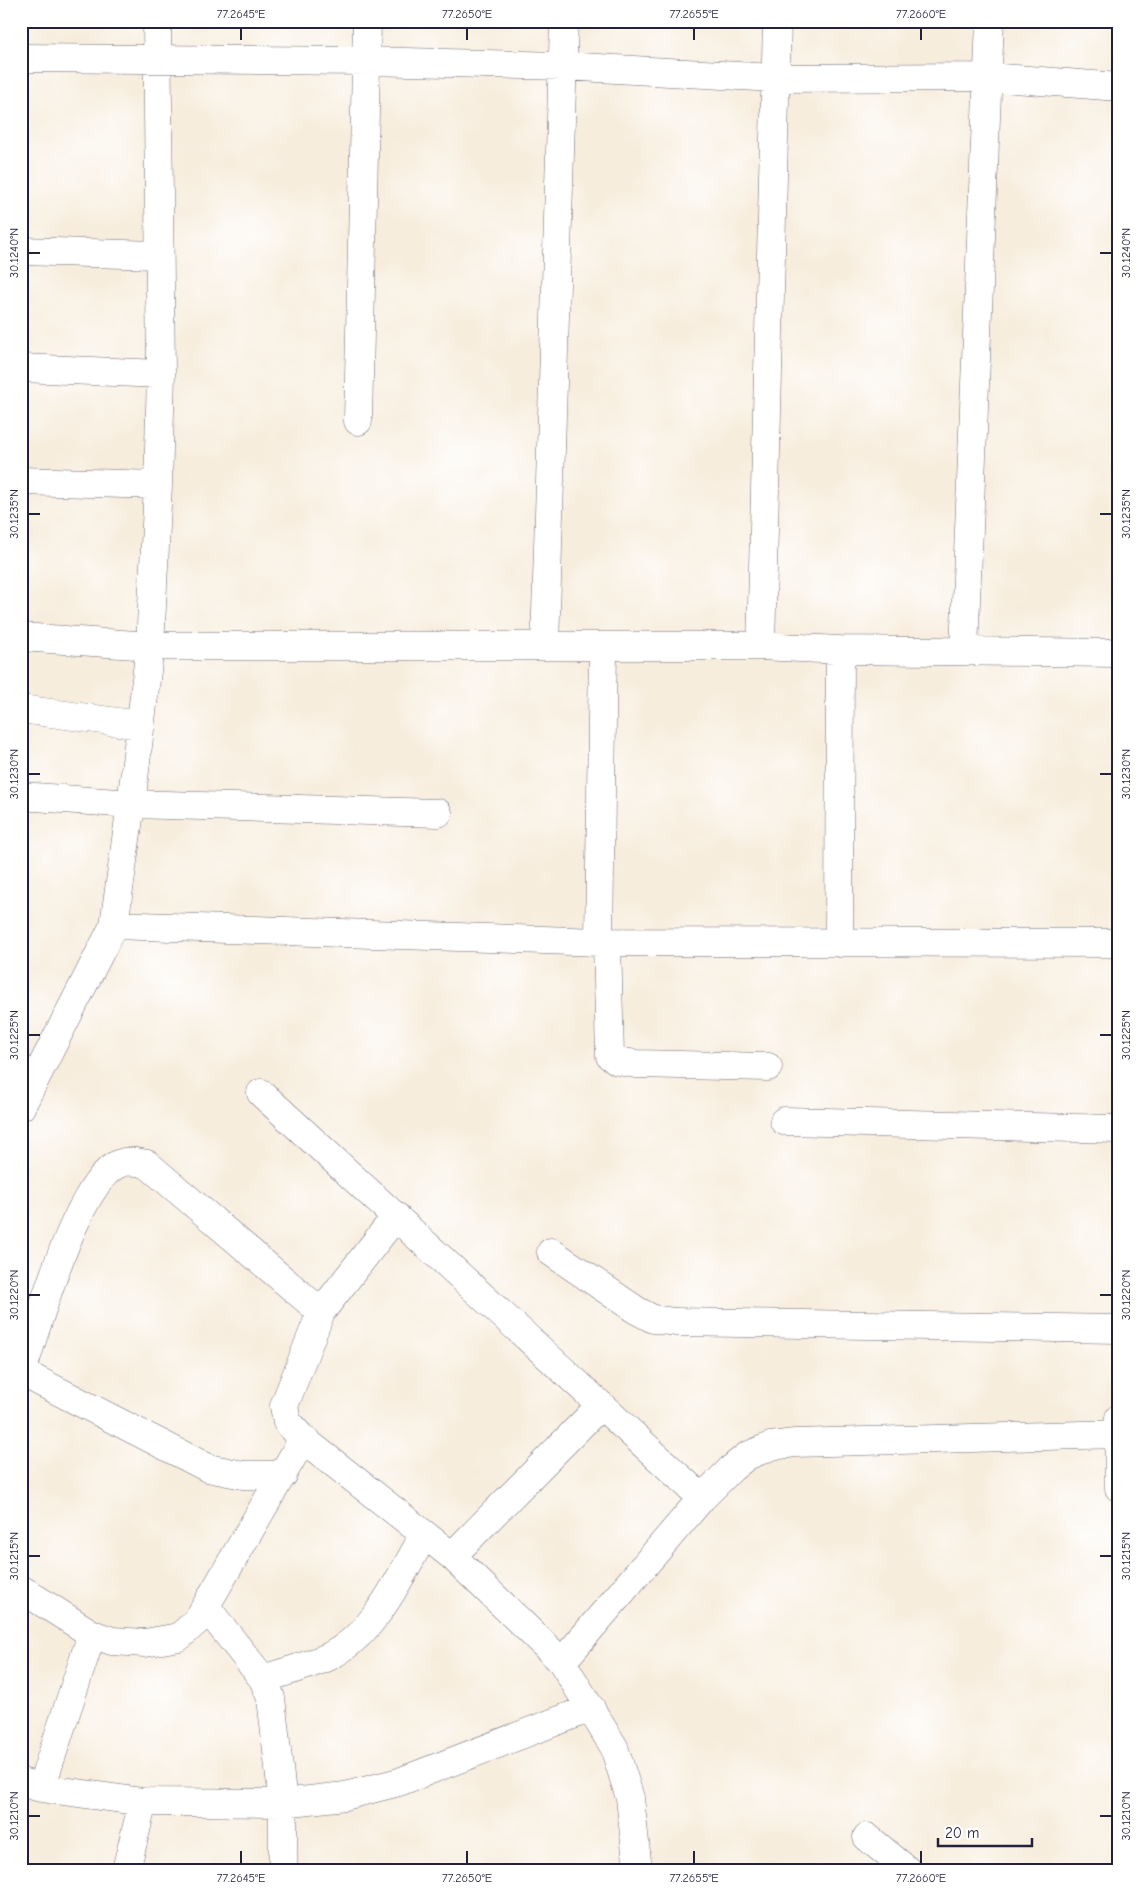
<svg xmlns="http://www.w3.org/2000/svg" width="1140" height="1891" viewBox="0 0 1140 1891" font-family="'Comic Neue',sans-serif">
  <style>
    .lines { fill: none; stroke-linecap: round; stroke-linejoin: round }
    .street-casing { stroke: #6d6974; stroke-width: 29 }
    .street { stroke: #fff; stroke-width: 28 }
    .ticks { fill: none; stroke: #22223b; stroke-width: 2 }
    .neatline { fill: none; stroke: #22223b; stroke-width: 2 }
    .ticks-label { font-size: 12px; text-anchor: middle; fill: #22223b }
  </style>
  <rect width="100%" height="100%" fill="#fff"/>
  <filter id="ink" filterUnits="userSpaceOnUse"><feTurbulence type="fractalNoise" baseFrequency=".02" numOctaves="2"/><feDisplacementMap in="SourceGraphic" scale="10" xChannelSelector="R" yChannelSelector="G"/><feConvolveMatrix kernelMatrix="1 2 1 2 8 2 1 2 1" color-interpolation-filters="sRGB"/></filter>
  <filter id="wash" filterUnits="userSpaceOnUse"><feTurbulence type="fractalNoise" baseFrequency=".0096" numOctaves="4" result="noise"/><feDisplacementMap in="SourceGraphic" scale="20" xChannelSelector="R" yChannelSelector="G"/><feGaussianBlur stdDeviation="1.12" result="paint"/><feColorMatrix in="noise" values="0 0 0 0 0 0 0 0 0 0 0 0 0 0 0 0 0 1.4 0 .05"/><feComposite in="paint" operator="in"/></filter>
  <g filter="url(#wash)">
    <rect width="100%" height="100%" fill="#f7eddd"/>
  </g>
  <g filter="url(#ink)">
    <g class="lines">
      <defs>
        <path id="street" d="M21,58L367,61L563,66L776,78L989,77L1119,87
          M21,251L158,255
          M21,368L161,374
          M358,421L367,21
          M21,481L158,485
          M21,637L150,646H761L840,650L1119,653
          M545,646L564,21
          M761,646L777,21
          M964,650L990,21
          M21,709L140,725
          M21,796L131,804L438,813
          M114,925L599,942L1119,943
          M599,942L603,647
          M607,942L610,1056L618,1061L636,1064L768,1067
          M839,943L840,650
          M261,1093L702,1498
          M21,1107L114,925L131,804L150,646L158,485L161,374L157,21
          M784,1121L1119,1129
          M396,1216L321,1312L284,1406L287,1422L303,1439L452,1556L562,1662L614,1747L630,1798L638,1870
          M551,1252L636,1310L653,1319L675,1322L1119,1329
          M21,1372L208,1468L243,1475H283
          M22,1372C36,1330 78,1176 121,1163C129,1160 138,1162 147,1164L321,1312
          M1119,1418V1488
          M452,1556L601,1405
          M21,1589L92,1634
          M206,1607L263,1679L271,1698L283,1803V1870
          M562,1662L702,1498L731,1469L747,1456L771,1446L795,1443L1118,1434
          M263,1679C284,1672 308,1666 328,1657C376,1633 399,1578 424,1535
          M21,1782L41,1788L143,1802L283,1803L345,1796L399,1782L591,1708
          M41,1788L92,1634L112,1641L145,1643L179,1637L197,1621L303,1439
          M867,1837L907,1870
          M126,1870L143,1802"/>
      </defs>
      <use href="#street" class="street-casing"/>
      <use href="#street" class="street"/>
    </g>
  </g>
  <path class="ticks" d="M241,28V40M467,28V40M694,28V40M921,28V40M28,253H40M1100,253H1112M28,514H40M1100,514H1112M28,774H40M1100,774H1112M28,1035H40M1100,1035H1112M28,1295H40M1100,1295H1112M28,1556H40M1100,1556H1112M28,1816H40M1100,1816H1112M241,1851V1864M467,1851V1864M694,1851V1864M921,1851V1864"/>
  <rect width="1140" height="1891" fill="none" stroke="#fff" stroke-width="55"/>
  <path d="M938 1838v8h94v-8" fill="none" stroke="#22223b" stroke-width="2.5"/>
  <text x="945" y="1838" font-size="15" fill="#22223b" stroke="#ffffff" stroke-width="4" paint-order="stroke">20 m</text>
  <rect x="28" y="28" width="1084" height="1836" class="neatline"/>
  <g class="ticks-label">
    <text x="241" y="18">77.2645°E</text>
    <text x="467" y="18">77.2650°E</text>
    <text x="694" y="18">77.2655°E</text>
    <text x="921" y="18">77.2660°E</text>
    <text transform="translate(14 253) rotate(-90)" y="4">30.1240°N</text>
    <text transform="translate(1126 253) rotate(-90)" y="4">30.1240°N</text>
    <text transform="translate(14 514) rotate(-90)" y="4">30.1235°N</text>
    <text transform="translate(1126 514) rotate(-90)" y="4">30.1235°N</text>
    <text transform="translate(14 774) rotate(-90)" y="4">30.1230°N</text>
    <text transform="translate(1126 774) rotate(-90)" y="4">30.1230°N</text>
    <text transform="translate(14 1035) rotate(-90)" y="4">30.1225°N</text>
    <text transform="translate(1126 1035) rotate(-90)" y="4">30.1225°N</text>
    <text transform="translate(14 1295) rotate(-90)" y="4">30.1220°N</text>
    <text transform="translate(1126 1295) rotate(-90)" y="4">30.1220°N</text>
    <text transform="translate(14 1556) rotate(-90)" y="4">30.1215°N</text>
    <text transform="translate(1126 1556) rotate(-90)" y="4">30.1215°N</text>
    <text transform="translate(14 1816) rotate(-90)" y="4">30.1210°N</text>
    <text transform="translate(1126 1816) rotate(-90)" y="4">30.1210°N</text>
    <text x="241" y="1882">77.2645°E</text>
    <text x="467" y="1882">77.2650°E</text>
    <text x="694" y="1882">77.2655°E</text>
    <text x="921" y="1882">77.2660°E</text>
  </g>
</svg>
